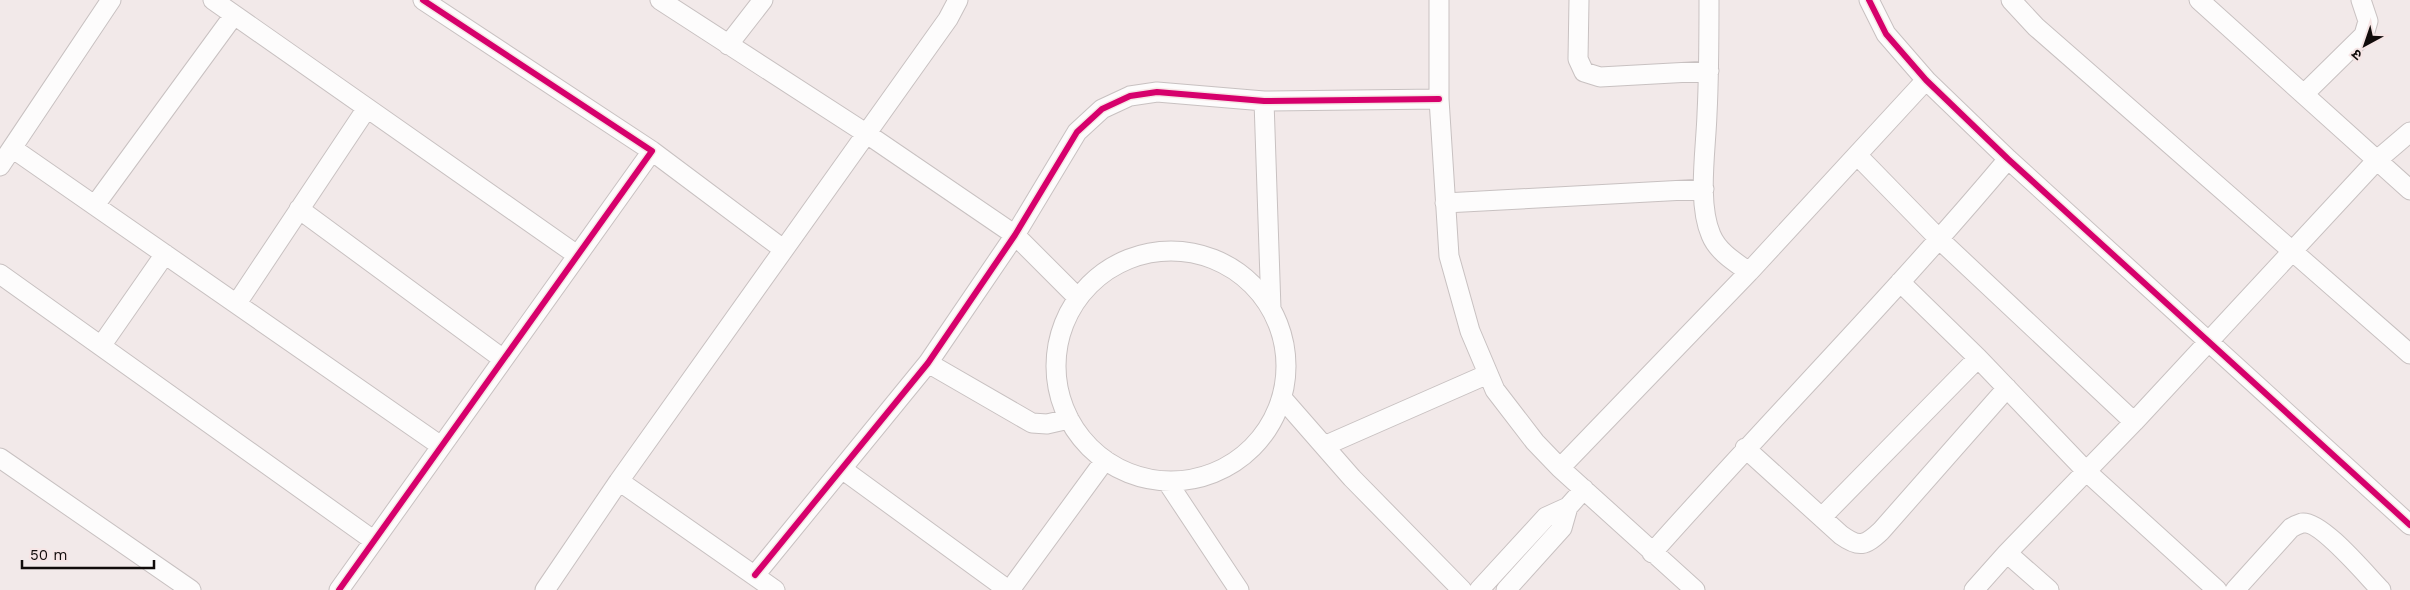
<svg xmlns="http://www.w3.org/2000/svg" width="2410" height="590" viewBox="0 0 2410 590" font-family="'Work Sans','Noto Sans Devanagari',sans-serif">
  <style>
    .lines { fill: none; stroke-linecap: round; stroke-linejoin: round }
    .minor-casing { stroke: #c8c1c1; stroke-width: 21 }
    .minor { stroke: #fdfcfc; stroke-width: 19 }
    .cycleway-casing { stroke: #f6e5e5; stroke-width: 9 }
    .cycleway { stroke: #d6006c; stroke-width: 6 }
  </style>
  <rect width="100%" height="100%" fill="#f2e9e9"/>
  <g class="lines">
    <defs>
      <path id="minor" d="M213,0L577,255
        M660,0L867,134L1015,235L1078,298
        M1439,0V99L1449,256L1470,331L1495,390L1535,442L1560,468L1695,590
        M1579,0L1578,59L1584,72L1600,77L1709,71
        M1709,0C1709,38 1709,76 1707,114C1706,149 1697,203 1711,235C1718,252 1735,262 1749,272
        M1869,0L1886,34L1926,80L2008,159L2410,525
        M2011,0L2036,27L2410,354
        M2199,0L2410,190
        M728,45L763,0
        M2304,94L2364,35L2368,21L2361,0
        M1264,101L1271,309
        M12,148L441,446
        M652,151L783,249
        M1857,155L1940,240L2134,422
        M0,166L111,0
        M1445,203L1704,189
        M95,205L234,15
        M299,209L503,359
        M1056 366a115 115 0 1 1 230 0a115 115 0 1 1-230 0Z
        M0,274L373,540
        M1900,282L1978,358L2087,472L2217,590
        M237,303L367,108
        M101,346L165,254
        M928,363L1032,423L1047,424L1069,419
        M1282,398L1352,478L1462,590
        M1324,446L1488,374
        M1745,448L1841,535C1859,548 1865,546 1881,531L2007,388
        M0,458L191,590
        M1560,468L1749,272L1926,80
        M842,469L1008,590
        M619,481L775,590
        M1168,483L1239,590
        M1822,517L1978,358
        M1652,553C1770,420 1894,295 2008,159
        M2007,553L2049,590
        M755,575L928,363L1015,235L1077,132L1102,109L1130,96L1157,92L1264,101L1439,99
        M339,590L652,151L423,0
        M545,590L619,481L948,19L958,0
        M1010,590L1105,460
        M1479,590L1546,517L1568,507L1584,489
        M1506,590L1562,528L1568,507
        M1974,590L2007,553L2134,422L2376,161L2410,132
        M2235,590L2291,528C2294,526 2299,524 2302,523C2321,520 2367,576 2381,590"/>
    </defs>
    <use href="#minor" class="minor-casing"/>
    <use href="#minor" class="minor"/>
    <defs>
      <path id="cycleway" d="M1869,0L1886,34L1926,80L2008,159L2410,525
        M755,575L928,363L1015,235L1077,132L1102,109L1130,96L1157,92L1264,101L1439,99
        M339,590L652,151L423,0"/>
    </defs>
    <use href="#cycleway" class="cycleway-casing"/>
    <use href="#cycleway" class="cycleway"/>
  </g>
  <g transform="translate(2365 45) rotate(220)" stroke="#f6e5e5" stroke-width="4" paint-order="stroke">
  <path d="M0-4L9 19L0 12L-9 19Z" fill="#110c0b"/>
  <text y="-8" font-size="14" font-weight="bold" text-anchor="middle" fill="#110c0b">उ</text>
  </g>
  <path d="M22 560v8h132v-8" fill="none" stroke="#110c0b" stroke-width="2.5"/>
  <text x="30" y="560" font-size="15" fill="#110c0b" stroke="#f6e5e5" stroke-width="4" paint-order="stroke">50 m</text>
</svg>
